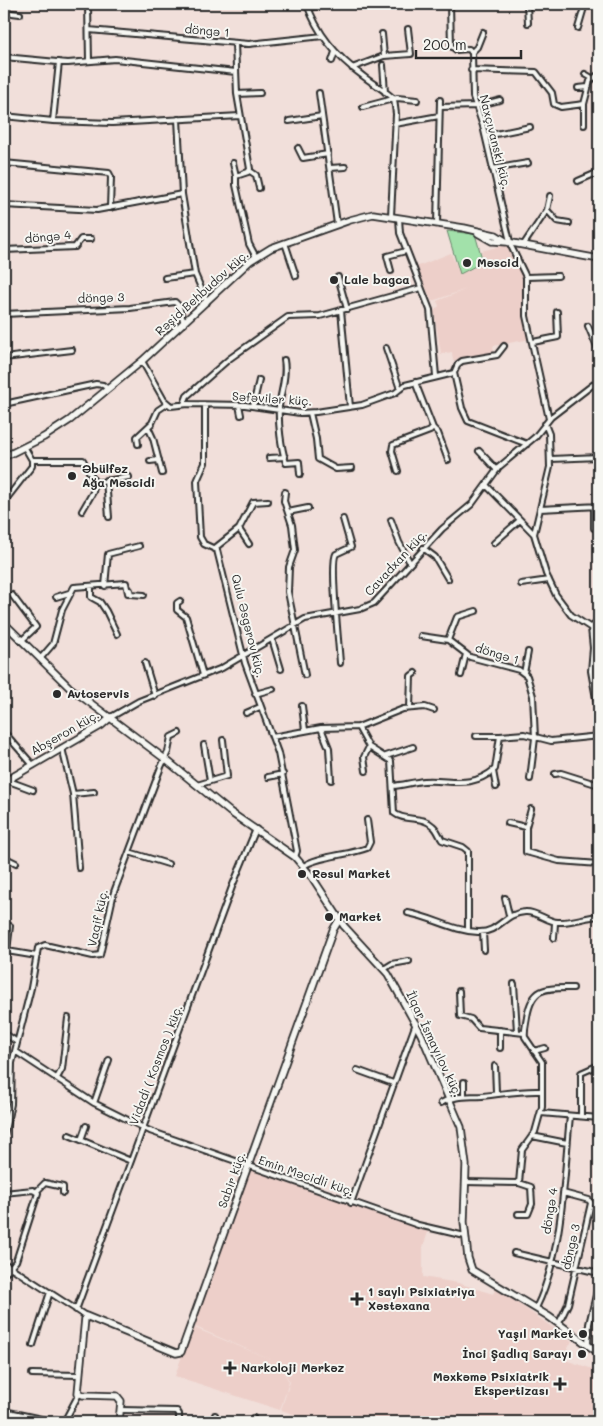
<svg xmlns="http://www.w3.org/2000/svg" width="603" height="1426" viewBox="0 0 603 1426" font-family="Mali,sans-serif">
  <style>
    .built { fill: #edcfc9 }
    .green { fill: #a2e1aa; stroke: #66866a }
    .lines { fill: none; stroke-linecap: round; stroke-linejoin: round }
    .street-casing { stroke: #2b2b2b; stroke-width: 8 }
    .secondary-casing { stroke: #2b2b2b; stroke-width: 9 }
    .street { stroke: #f6f6f2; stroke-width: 4 }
    .secondary { stroke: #f6f6f2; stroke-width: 5.5 }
    .poi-dot { fill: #2b2b2b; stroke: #f6f6f2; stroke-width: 2 }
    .labels { text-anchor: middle; stroke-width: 4; stroke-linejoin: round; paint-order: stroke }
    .street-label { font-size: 12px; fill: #2b2b2b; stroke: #f6f6f2 }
    .poi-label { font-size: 12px; font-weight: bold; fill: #2b2b2b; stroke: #f6f6f2; text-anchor: start }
  </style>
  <rect width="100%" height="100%" fill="#f1dfda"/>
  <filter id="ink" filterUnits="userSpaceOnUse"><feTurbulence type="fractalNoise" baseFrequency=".02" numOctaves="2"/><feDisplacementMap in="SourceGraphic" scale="10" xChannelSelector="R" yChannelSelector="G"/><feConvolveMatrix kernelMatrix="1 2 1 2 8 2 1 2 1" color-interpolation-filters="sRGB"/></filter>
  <g filter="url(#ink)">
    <path class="built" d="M506,245L524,277V319L531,339L493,346L494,353L453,361L452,352L441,354L434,311L439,306L437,301L467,289L432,301L416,267L451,253L460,274L484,263L481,251Z
      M250,1170L428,1232L423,1247V1277L458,1283L493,1294L496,1288L572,1341L562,1359L599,1371V1422H318L281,1410L290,1382L279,1363L289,1382L280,1410L175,1376L192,1327L270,1359L193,1326Z"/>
    <path class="green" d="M447,231L475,234L483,262L460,274Z"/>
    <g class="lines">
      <defs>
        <path id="street" d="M88,4L89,61
          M307,4C317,33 338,58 363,76C373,84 385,90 394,99L396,114L391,216
          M450,4L451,46L456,50L469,49L472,53L473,97L483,126L511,246L526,277V316L549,419
          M527,4L528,23
          M308,8L327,4
          M4,12L20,14
          M578,28L585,4
          M89,30L249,44L323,36
          M382,34L384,56
          M235,43L237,94L250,169L248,172L236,176V185L249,244L256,257
          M472,52L477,47L483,32
          M4,57L68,63L115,59L236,72
          M332,61L335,52
          M383,65L385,92
          M352,68L384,56L411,54L408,29
          M471,70L536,72L552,93L554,104L561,107L584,104L590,81L599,74
          M585,74L592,78
          M578,88L588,87
          M319,93L337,224
          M237,94L260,93
          M584,104V125
          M363,107L397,98L417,100
          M440,107L477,106L500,100
          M4,116L53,121L112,123L240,116
          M178,119L182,194
          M53,121L59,62
          M289,121L322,116
          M395,124L439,116
          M486,136L530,127
          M298,148L303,158L328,154
          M4,163L109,173L111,177L110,208
          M233,163L236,176
          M330,168L345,167
          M492,169L528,163
          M250,171L256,175L259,188
          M578,181L599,172
          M4,205L97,210L182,194L195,274L207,302
          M547,210L550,196
          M399,218L400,233L430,310L436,376
          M437,224L440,100
          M285,243L296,276
          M524,244L547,210L557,221L569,223
          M4,250L75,247L81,239H91
          M391,271L387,256L406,251
          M338,277L347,309
          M526,277L558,276
          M165,278L195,274
          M341,310L350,407
          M4,314L130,308L175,302L179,306L184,324
          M588,326L599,352
          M533,342L558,337L557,312
          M386,348L400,389
          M4,358L72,350
          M284,360C287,376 281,391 279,407C278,424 281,447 286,463L299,462L300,474
          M142,361L164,400L171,406L188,404L245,405L300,413L316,412L362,405L395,393L405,385L454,373L462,408L468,421L527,444
          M454,373L458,364L462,361L497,355L504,346
          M4,404L96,384L103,385L108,389
          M184,404L187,396L229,359L288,317L320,316L421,288
          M205,405V463L197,481L200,537L204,544L217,550L245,663L278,753L297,851L295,857
          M239,405L241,415
          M253,406L259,380
          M310,413L316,439L318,459L336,469L352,468
          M148,427L153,438L162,473
          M433,428L438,433L448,460
          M138,444L137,437L152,423L158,410L167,404
          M479,451L497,470
          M269,458L285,457
          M551,459L599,457
          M32,460H83L95,483L93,492L82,511
          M150,461L159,460
          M398,471L392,451L393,445L430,431L433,428L415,382
          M106,480L109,517
          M95,483L129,477
          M487,486L534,534L546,574L556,595L571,615L591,628L593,648L591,671L599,715
          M285,492L284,501L292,525L295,550L289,567L288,592L305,675
          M4,502L32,466V460L25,448
          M540,509L599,506
          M288,512L308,508
          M391,520L399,542L410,563
          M594,528V506
          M239,529L249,544
          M534,534L550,467L549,434L545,424
          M494,543L520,520
          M215,548L239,529L253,502L268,501
          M423,548L435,557L448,579
          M521,584L549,580
          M91,586V597L100,602L106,611L117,634
          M105,586L108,554L139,546
          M130,590L131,594L144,595
          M12,595L36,627L21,641
          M56,597L69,593
          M180,601L177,603V610L186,617L203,675
          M591,628L599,620
          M421,636L448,640L470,657L519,670L527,676L533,696L535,738L530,779
          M272,639L281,669
          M448,640L457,617L476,611
          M40,659L53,644L62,610L74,587L126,583L128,593
          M145,663L155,696
          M340,663C339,647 330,562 336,554L351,547L343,519
          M524,673L528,652
          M461,675L466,654
          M255,694L273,689
          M302,706L305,730
          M410,708L411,676L415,673
          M246,713L260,707
          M111,717L139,701L222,668L305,619L360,609L374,603L442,529L472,504L499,467L535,437L551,417L599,380
          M358,727L369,747L391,761L394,813C405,822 422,815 433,826C437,829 439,835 442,840L463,847L468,851V931
          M321,728L329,748L331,780
          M4,732L32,764
          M476,736H500
          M272,737L321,728L358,727L403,709L425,707L434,710
          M204,745L210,781
          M62,748L73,794L79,868
          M386,756L413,747
          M366,771L364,757L369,747
          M493,771L496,787
          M555,774L561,773L599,785
          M268,777L283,774
          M6,780L33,790
          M197,785L227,776L223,740
          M393,786C403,785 414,782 424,781C450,779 470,790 495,769L500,736L524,734L551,741L599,736
          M73,794L94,792
          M531,809L526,827V852L559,861L599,864
          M4,822L5,823
          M508,823L526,827
          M129,852L168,864
          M4,857L16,863
          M304,866C314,857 350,855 367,848L370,842L367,820
          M505,898L509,915
          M408,913C432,917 453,931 478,932C499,933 504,913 525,912C537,911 547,922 558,922C571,923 585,917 599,916
          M483,932L484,950
          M554,938L555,923
          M7,951L37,956
          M4,958L7,951L10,926
          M384,969L392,964L409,961
          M514,984L517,1031
          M459,991L460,1016L471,1019L479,1028L524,1033
          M500,1030V1048
          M4,1033L17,1042
          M15,1051L94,1103L150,1131L418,1225L465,1236
          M534,1051L545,1048
          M4,1062L12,1063
          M495,1066L496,1092
          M357,1070L393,1083
          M57,1078L62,1069L68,1018
          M464,1082V1096
          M94,1103L109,1060
          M441,1103C455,1095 467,1097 482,1096C504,1094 518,1090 541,1091
          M541,1113L599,1118
          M581,1116V1073L599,1065
          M4,1135L11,1104L12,1063L31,988L38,948L45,945L93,956L100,955L114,892L161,767L168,752L171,737L179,733
          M69,1135L131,1161
          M532,1136L567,1143
          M81,1140L86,1126
          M465,1182L519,1183L522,1150L535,1132L542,1107V1062L525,1037C524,1030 526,1024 527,1017C532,986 547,988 573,988
          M37,1191L45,1183L63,1187V1193
          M4,1193L33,1190L38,1193L16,1261L4,1275
          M351,1203L416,1023
          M518,1214H528L532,1204L531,1187L519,1183
          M514,1253L599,1273
          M4,1263L86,1316
          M536,1308C563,1254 564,1175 570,1116
          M76,1310L232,887L256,829
          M559,1323L568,1304L591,1203L589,1200L563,1193
          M33,1345L50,1292
          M588,1345L589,1324L599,1283
          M32,1374L79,1375
          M120,1410L177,1411L179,1414V1422
          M4,1411L46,1420L64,1421
          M64,1422L79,1394
          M214,1422L215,1415
          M252,1422L253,1418"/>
        <path id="secondary" d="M478,233L492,241
          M494,241L507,242L496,235
          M507,242L599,259
          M4,457L44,437L70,420L142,361L250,261L271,248L350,220L373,214L464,228L495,235
          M4,623L69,687L165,759L230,812L295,857L312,877L344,926L388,974L421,1034L461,1127L466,1165L464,1222L468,1258L472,1270L548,1316L599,1353
          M4,782L102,725L111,717
          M119,1422L121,1401L117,1396L83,1395L78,1393L85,1318L86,1316L176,1353L181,1352L333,930L339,920"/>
      </defs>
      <use href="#street" class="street-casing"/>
      <use href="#secondary" class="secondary-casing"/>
      <use href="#street" class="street"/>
      <use href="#secondary" class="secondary"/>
    </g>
  </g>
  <g class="poi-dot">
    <circle cx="467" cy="263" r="5"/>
    <circle cx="334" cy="280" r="5"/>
    <circle cx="72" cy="476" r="5"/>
    <circle cx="57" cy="694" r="5"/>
    <circle cx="302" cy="874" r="5"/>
    <circle cx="329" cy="917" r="5"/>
    <path d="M354.5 1291.5h5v5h5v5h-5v5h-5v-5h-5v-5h5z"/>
    <circle cx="583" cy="1334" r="5"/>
    <circle cx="582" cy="1354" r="5"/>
    <path d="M227.5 1360.5h5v5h5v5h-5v5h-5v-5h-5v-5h5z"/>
    <path d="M557.5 1376.5h5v5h5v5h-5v5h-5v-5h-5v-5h5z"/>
  </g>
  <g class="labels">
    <g class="street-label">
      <text transform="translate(207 31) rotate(5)" y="4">döngə 1</text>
      <text transform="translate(495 142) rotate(76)" y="4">Naxçıvanski küç.</text>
      <text transform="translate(48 237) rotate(-5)" y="4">döngə 4</text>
      <text transform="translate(202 293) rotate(-42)" y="4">Rəşid Behbudov küç.</text>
      <text transform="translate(101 298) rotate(-2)" y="4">döngə 3</text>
      <text transform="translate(272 399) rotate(4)" y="4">Səfəvilər küç.</text>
      <text transform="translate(396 563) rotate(-47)" y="4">Cavadxan küç.</text>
      <text transform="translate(248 626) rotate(76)" y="4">Qulu Əsgərov küç.</text>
      <text transform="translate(497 654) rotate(17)" y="4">döngə 1</text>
      <text transform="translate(65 733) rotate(-30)" y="4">Abşeron küç.</text>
      <text transform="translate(98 918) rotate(-78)" y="4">Vaqif küç.</text>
      <text transform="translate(434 1044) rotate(65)" y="4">İlqar İsmayılov küç.</text>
      <text transform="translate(156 1065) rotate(-69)" y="4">Vidadi ( Kosmos ) küç.</text>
      <text transform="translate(306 1176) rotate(19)" y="4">Emin Məcidli küç.</text>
      <text transform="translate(232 1180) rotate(-70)" y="4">Sabir küç.</text>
      <text transform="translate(550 1211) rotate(-81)" y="4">döngə 4</text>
      <text transform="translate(571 1247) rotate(-77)" y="4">döngə 3</text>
    </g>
    <g class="poi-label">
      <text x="477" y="267">Məscid</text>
      <text x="344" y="284">Lale bagca</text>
      <text x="82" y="473">Əbülfəz<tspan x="82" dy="14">Ağa Məscidi</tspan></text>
      <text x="67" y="698">Avtoservis</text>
      <text x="312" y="878">Rəsul Market</text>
      <text x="339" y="921">Market</text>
      <text x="368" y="1296">1 saylı Psixiatriya<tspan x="368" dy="14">Xəstəxana</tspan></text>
      <text x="573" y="1338" text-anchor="end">Yaşıl Market</text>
      <text x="572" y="1358" text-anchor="end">İnci Şadlıq Sarayı</text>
      <text x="241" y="1372">Narkoloji Mərkəz</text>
      <text x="549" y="1381" text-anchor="end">Məxkəmə Psixiatrik<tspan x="549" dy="14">Ekspertizası</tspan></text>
    </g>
  </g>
  <rect width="603" height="1426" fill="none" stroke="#f6f6f2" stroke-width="20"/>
  <rect x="10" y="10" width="583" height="1406" fill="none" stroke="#2b2b2b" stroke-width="2" filter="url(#ink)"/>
  <path d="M416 50v8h105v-8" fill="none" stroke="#2b2b2b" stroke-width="2.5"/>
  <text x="423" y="50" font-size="15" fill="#2b2b2b" stroke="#f6f6f2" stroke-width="4" paint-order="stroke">200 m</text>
</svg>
